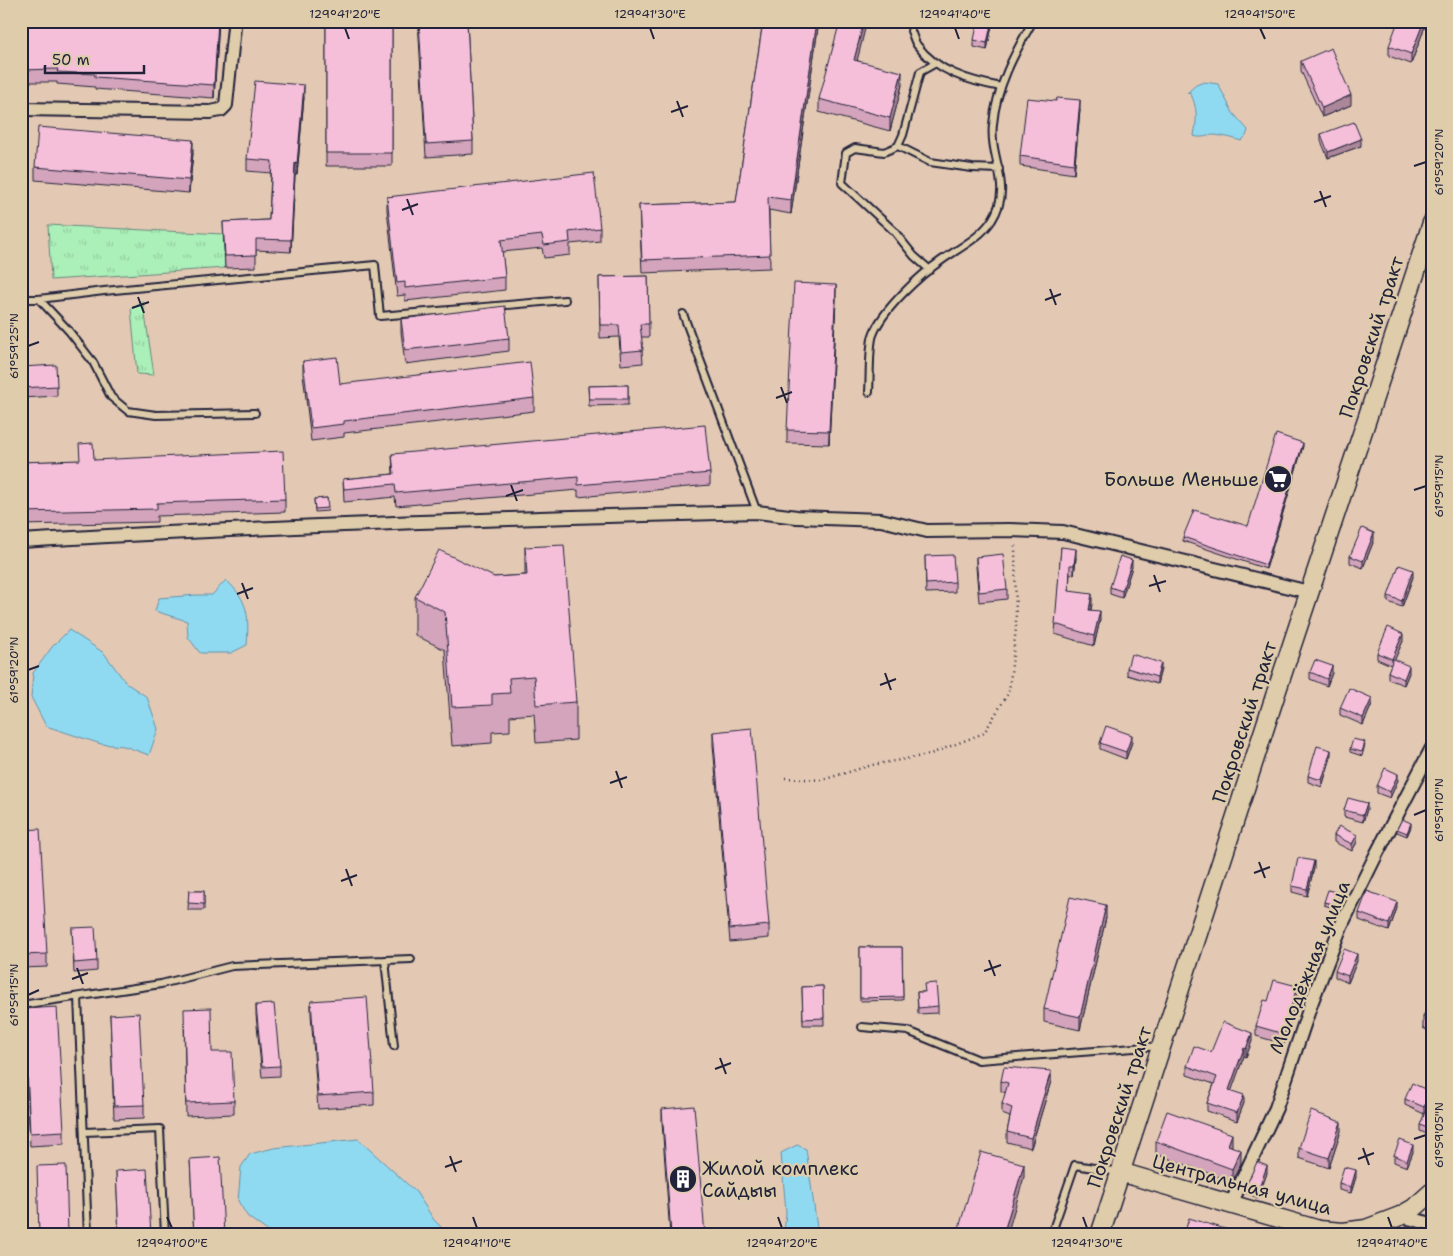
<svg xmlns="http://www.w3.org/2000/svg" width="1453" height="1256" viewBox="0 0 1453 1256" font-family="'Shantell Sans',sans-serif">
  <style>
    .grass { fill: url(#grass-tufts); stroke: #66887a }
    .water { fill: #90daf1; stroke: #6490a8 }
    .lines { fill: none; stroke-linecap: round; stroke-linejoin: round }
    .lane-casing { stroke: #22223b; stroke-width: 10 }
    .street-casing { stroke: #22223b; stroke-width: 16 }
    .secondary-casing { stroke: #22223b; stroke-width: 21 }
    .path { stroke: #22223b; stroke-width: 2.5; stroke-dasharray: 1 4; stroke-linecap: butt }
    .lane { stroke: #deccaa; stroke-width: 6 }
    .street { stroke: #deccaa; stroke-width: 12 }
    .secondary { stroke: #deccaa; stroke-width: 18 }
    .wall { fill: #d3a4bb; stroke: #22223b }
    .shaded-wall { fill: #ac8699; stroke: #22223b }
    .building { fill: #f5bfda; stroke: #22223b }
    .ticks { fill: none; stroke: #22223b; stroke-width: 2 }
    .labels { text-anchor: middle; stroke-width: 4.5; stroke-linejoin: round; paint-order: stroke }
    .street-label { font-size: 19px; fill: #22223b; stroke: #deccaa }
    .poi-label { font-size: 19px; fill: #22223b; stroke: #deccaa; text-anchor: end }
    .neatline { fill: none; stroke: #22223b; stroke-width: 2 }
    .ticks-label { font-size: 12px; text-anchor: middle; fill: #22223b }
  </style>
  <defs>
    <pattern id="grass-tufts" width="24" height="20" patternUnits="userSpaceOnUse" patternTransform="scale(1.25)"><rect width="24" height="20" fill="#abefb9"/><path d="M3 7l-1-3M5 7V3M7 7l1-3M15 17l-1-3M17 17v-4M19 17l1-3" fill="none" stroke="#93cda0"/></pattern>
  </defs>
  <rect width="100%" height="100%" fill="#e3c9b4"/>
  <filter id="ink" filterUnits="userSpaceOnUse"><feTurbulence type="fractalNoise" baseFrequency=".02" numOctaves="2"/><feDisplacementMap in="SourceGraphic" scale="10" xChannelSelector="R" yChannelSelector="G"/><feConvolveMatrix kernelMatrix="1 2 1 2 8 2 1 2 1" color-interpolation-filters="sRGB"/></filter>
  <g filter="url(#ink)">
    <path class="grass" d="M48,225L223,234L225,268L51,280Z
      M143,301L154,375L137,374L131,308Z"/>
    <path class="water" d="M1204,82L1218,84L1233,113L1248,130L1246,136L1241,141C1234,138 1223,136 1215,135C1207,135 1202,139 1194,136C1197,118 1198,109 1190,92L1187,93L1196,85Z
      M226,580C249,601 249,616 247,645L231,653H200L188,637L187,621L155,611L159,598L197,595H212Z
      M69,630L104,653L126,683L147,697L158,729L149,755L124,746L101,744L46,726L31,697L33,673L52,647Z
      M358,1139L416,1192L434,1220L449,1235H273L248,1217L238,1201L241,1167L250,1154L274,1148Z
      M797,1145L806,1149L818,1235H784L786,1212L781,1153Z"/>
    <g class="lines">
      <defs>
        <path id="lane" d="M911,31C913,35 914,41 917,45C937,72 970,81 1001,87
          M898,146L930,162L972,168L999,169
          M930,270L914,256L894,231L842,183L846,153L855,148L884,152L898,146L903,135L920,72L936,63
          M21,299H39L104,291L375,265L380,316L565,300
          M39,299L69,331L93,362L111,397L128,411L156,415L255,413
          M683,314L757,512
          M869,392C870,380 869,345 873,335C882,310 920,275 942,260C959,248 980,238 992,220C1014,185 989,160 993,124C996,88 1015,52 1033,21
          M385,960L394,1046
          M78,997L88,1235
          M21,1005L161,984L232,966L411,959
          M862,1027L908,1031L979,1060L1160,1046
          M84,1132L160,1129L165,1235
          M1051,1235L1075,1165L1119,1172"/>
        <path id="street" d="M21,109L210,112L221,110L226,105L234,27
          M21,541C267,526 511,518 757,512L797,517L881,520L927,531L1009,530L1063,532L1309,592
          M1231,1204L1276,1108L1312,1001L1341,926L1377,853L1432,748
          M1400,1216L1432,1224"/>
        <path id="secondary" d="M1120,1172L1319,1230L1343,1232L1366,1229L1400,1216L1414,1208L1432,1192
          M1100,1235L1276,693L1432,223"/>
      </defs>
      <use href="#lane" class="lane-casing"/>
      <use href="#street" class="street-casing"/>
      <use href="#secondary" class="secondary-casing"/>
      <path class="path" d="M785,778L822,780L872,765L928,755L984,733L1009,692L1016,628L1015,542"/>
      <use href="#lane" class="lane"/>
      <use href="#street" class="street"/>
      <use href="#secondary" class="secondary"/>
    </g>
    <path class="wall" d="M21,21H219L214,98L95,89V87L57,84V82H21Z
      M418,21H467L473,141V154L426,157Z
      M763,21H819L791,214L769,210L770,268L642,273L639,205L736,202Z
      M993,21L987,50L974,47V40Z
      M1427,21L1411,64L1389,56V46Z
      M326,23H392V166H326Z
      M857,60L902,85L890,131L819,112V99Z
      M1301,61L1351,105L1322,117L1301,71Z
      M304,97L297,175H295L291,252L256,250V267L225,268L223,222L269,220L271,173L247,171V159Z
      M1080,110L1074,174L1020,166V156Z
      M1321,134L1361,146L1328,158L1321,141Z
      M193,153L189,193L35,180V167Z
      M387,197L600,228V241L570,244V255L544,258L542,248L502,252L505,277V290L405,301V295L397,296L387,210Z
      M648,276L649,337H641L643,363L621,365L619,337L600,338L599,277Z
      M836,299L829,444L787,443V430Z
      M401,319L509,338V351L405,364L401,332Z
      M303,361L340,384L534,398V411L344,433V437L311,441L303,374Z
      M21,367L57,386V396L21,398Z
      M628,385V405L589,406L588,386Z
      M1303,446L1266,569L1183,541V537L1248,526Z
      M392,454L710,473V485L578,497V490L396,506L395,497L344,502L343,479L393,474Z
      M94,460L285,499V512L157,516V522L21,525V462Z
      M327,498L328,511L315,512L314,499Z
      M1374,540L1363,568L1350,563V556Z
      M525,547L576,702V740L536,743L534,714L510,716V731L492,732V743L452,746L445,650L415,635V597L494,577L525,575Z
      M1061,547L1076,558L1074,575L1070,574L1069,591L1092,604L1091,610L1100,620L1094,646L1055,634Z
      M1432,549V569L1428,568V561Z
      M925,556L955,582V592L926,593Z
      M976,557L1007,589V599L979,602L976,567Z
      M1132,567L1122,598L1110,594V587Z
      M1413,577L1402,607L1388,602V596Z
      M1403,641L1394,660L1409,673L1404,685L1388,679V672L1391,665L1377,659V653Z
      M1127,668L1161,669L1157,684L1127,675Z
      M1310,672L1332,673L1327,686L1310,679Z
      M1372,704L1363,725L1340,715V708Z
      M713,732L769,925V938L730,942L713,745Z
      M1132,742L1126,759L1100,749V743Z
      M1365,745L1362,756L1350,752V749Z
      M1331,757L1322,787L1308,782V776Z
      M1398,780L1390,798L1377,793V786Z
      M1367,809L1363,822L1344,817V810Z
      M1411,827L1407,836L1397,832V829Z
      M21,830L47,954V967L22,968L21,952Z
      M1334,835L1357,842L1352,851L1334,842Z
      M1314,868L1307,896L1292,892V886Z
      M189,891H204V910H188Z
      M1339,897L1336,909L1324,905V902Z
      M1397,908L1389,931L1359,920V913Z
      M1106,918L1080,1030L1044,1022V1009Z
      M72,928L97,961V971L74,973Z
      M860,947H902L903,1000L860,1001Z
      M1357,961L1348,983L1335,977V971Z
      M823,986L824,1025H803L802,987Z
      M917,992H924L938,1006V1013L918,1014Z
      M1297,996L1284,1044L1256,1036V1026L1268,1001Z
      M311,1001L374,1092V1105L318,1109L311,1014Z
      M1432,1001V1033L1423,1028V1016Z
      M256,1005L280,1066V1076L262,1077L256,1015Z
      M24,1009L64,1131V1144L30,1146L24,1022Z
      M110,1015L144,1105V1118L114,1119Z
      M184,1022L212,1052L234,1101V1114L186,1116Z
      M1252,1041L1246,1057L1244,1056L1231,1090L1244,1103L1237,1121L1207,1111V1103L1214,1084L1187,1075V1066L1211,1052Z
      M1001,1081H1051L1031,1148L1007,1142V1132L1010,1117L1002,1114V1104L1006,1093L1001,1091Z
      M1431,1098L1424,1114L1405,1105V1099Z
      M662,1109L705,1235H670L662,1122Z
      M1432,1115V1136L1420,1131V1125Z
      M1341,1131L1329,1168L1299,1158V1148Z
      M1156,1141L1232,1146L1241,1163L1232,1182L1156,1154Z
      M1413,1152L1407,1167L1394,1162V1155Z
      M190,1159L224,1235H194Z
      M116,1171L151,1235H119Z
      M1267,1173L1258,1198L1246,1193V1186Z
      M1356,1177L1351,1193L1339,1190V1183Z"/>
    <path class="shaded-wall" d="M218,21H219L214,98V85Z
      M817,21H819L791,214V200Z
      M864,21H867L854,73V60Z
      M992,21H993L987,50V43Z
      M1424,21H1427L1411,64V54Z
      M902,72V85L890,131V118Z
      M304,85V97L297,175V164Z
      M1351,95V105L1322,117V108Z
      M1080,100V110L1074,174V164Z
      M1361,139V146L1328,158V152Z
      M193,140V153L189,193V180Z
      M295,163V175L291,252V240Z
      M836,285V299L829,444V431Z
      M1303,443V446L1266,569V565Z
      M1374,533V540L1363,568V561Z
      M1076,549V558L1074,575V565Z
      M1132,560V567L1122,598V591Z
      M1413,570V577L1402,607V601Z
      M1092,594V604L1089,619V610Z
      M1100,611V620L1094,646V636Z
      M1403,634V641L1392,666V659Z
      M1161,663V669L1157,684V677Z
      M1332,666V673L1327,686V679Z
      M1409,666V673L1404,685V679Z
      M1372,698V704L1363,725V718Z
      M1132,735V742L1126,759V752Z
      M1331,750V757L1322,787V780Z
      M1398,774V780L1390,798V792Z
      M1367,803V809L1363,822V815Z
      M1411,823V827L1407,836V833Z
      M1357,835V842L1352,851V844Z
      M1314,861V868L1307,896V889Z
      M1397,902V908L1389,931V924Z
      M1106,905V918L1080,1030V1017Z
      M1357,954V961L1348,983V976Z
      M1297,986V996L1284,1044V1034Z
      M1252,1033V1041L1246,1057V1049Z
      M1244,1048V1056L1229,1098V1090Z
      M1051,1071V1081L1031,1148V1138Z
      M1431,1092V1098L1424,1114V1107Z
      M1244,1095V1103L1237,1121V1113Z
      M1341,1122V1131L1329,1168V1158Z
      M1232,1134V1147L1228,1145Z
      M1413,1145V1152L1407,1167V1161Z
      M1241,1150V1163L1232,1182V1169Z
      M1024,1164V1177L1007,1235H1003Z
      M1267,1166V1173L1258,1198V1191Z
      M1356,1170V1177L1351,1193V1187Z"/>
    <path class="building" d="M21,21H218L214,85L95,77V74L57,72L58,69L21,70Z
      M419,21H467L473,141L426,144Z
      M763,21H817L791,200L768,197L770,255L642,260L639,205L736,202Z
      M840,21H864L854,60L902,72L890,118L819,99Z
      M978,21H992L987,43L974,40Z
      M1398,21H1424L1411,54L1389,46Z
      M326,23H392V153H326Z
      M1331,48L1351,95L1322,108L1301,61Z
      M255,81L304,85L297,164L295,163L291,240L256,239V255L225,256L223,222L269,220L272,161L247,159Z
      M1027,98L1056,101L1057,98L1080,100L1074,164L1020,156Z
      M1354,122L1361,139L1328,152L1321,134Z
      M38,127L193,140L189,180L35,167Z
      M594,173L600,228L569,232L570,242L544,245L542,235L501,240L505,277L405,288V282L397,283L387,197Z
      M648,276L649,324H640L643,350L621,352L619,325H600L599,277Z
      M794,283L836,285L829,431L787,430Z
      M505,306L509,338L405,350L401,319Z
      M337,357L340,384L530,362L534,398L344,421V424L311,428L303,361Z
      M56,365L57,386L21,388V367Z
      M628,385V399H589L588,386Z
      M705,425L710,473L578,485V477L396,493L395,484L344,489L343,479L394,474L392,454Z
      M1276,434L1303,443L1266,565L1183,537L1194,510L1248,526Z
      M93,443L94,460L283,451L285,499L157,503V509L21,512V462L80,460L79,444Z
      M327,498L328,508L315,509L314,499Z
      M1362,528L1374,533L1363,561L1350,556Z
      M564,545L576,702L536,705L534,676L509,678L510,693L492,694V705L452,707L445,612L415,597L439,550L494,577L527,575L525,547Z
      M1061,547L1076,549L1074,565H1070L1069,591L1092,594L1089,610L1100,611L1094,636L1055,624Z
      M1432,549V563L1428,561Z
      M1003,554L1007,589L979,592L976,557Z
      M953,555L955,582L926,584L925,556Z
      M1120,556L1132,560L1122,591L1110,587Z
      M1399,565L1413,570L1402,601L1388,596Z
      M1388,627L1403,634L1392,659L1377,653Z
      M1131,654L1161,663L1157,677L1127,668Z
      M1393,659L1409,666L1404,679L1388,672Z
      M1315,660L1332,666L1327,679L1310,672Z
      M1349,688L1372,698L1363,718L1340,708Z
      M1106,726L1132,735L1126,752L1100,743Z
      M752,728L769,925L730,929L713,732Z
      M1353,739L1365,742L1362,752L1350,749Z
      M1317,746L1331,750L1322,780L1308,776Z
      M1385,768L1398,774L1390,792L1377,786Z
      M1348,798L1367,803L1363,815L1344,810Z
      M1402,819L1411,823L1407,833L1397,829Z
      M1339,826L1357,835L1352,844L1334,835Z
      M40,829L47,954L22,955L21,939V830Z
      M1298,858L1314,861L1307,889L1292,886Z
      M1328,890L1339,893L1336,905L1324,902Z
      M189,891H204V904L188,903Z
      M1367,891L1397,902L1389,924L1359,913Z
      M1070,897L1106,905L1080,1017L1044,1009Z
      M95,927L97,961L74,963L72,928Z
      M860,947H902L903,997L860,998Z
      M1344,949L1357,954L1348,976L1335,971Z
      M1274,980L1297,986L1284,1034L1256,1026L1264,1000L1268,1001Z
      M936,983L938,1006L918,1008L917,992H925L924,984Z
      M823,986L824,1018L803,1019L802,987Z
      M367,997L374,1092L318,1096L311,1001Z
      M1432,1001V1021L1423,1016Z
      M274,1004L280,1066L262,1067L256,1005Z
      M57,1007L64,1131L30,1133L24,1009Z
      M211,1008L212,1052H232L234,1101L186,1103L184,1009Z
      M139,1013L144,1105L114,1106L110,1015Z
      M1223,1022L1252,1033L1246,1049L1244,1048L1229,1090L1244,1095L1237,1113L1207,1103L1217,1077L1187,1066L1194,1046L1211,1052Z
      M1004,1067L1051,1071L1031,1138L1007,1132L1012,1108L1002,1104L1008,1083L1001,1081Z
      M1412,1083L1431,1092L1424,1107L1405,1099Z
      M694,1106L705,1235H671L662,1109Z
      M1167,1111L1232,1134L1228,1145L1241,1150L1232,1169L1156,1141Z
      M1311,1111L1341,1122L1329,1158L1299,1148Z
      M1425,1112L1432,1115V1130L1420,1125Z
      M1400,1140L1413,1145L1407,1161L1394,1155Z
      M981,1152L1024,1164L1003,1235H957Z
      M220,1157L224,1235H194L190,1159Z
      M1257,1162L1267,1166L1258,1191L1246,1186Z
      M66,1165L68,1235H39L37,1166Z
      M1344,1167L1356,1170L1351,1187L1339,1183Z
      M147,1169L151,1235H119L116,1171Z
      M1189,1218L1245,1235H1184Z"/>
  </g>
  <path class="ticks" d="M345,28L349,39M650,28L654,39M955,28L959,39M1260,28L1265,39M677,101L683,117M671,112L688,106M1414,166L1426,162M1320,191L1326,207M407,199L413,215M1314,202L1331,196M402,210L418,204M1050,289L1056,305M138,297L144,313M1045,300L1061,294M132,308L149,302M28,346L39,342M781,387L787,403M776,398L792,392M511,485L517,501M1414,490L1426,486M506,496L523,490M1154,575L1160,592M242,583L248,599M1149,586L1166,581M237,594L253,588M28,670L39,666M885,673L891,690M880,685L896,679M616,771L622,788M610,783L627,777M1414,815L1426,810M1259,862L1265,878M346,869L352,886M1254,873L1270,867M341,881L357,875M989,960L995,976M77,968L83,984M984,971L1001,965M72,979L88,973M28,995L39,990M720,1058L726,1074M715,1069L731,1063M1414,1139L1426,1135M1363,1148L1369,1165M450,1156L456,1172M1358,1159L1374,1153M445,1167L462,1161M167,1217L172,1228M473,1217L477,1228M778,1217L782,1228M1083,1217L1087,1228M1388,1217L1392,1228"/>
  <defs>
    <symbol id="supermarket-disc" viewBox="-11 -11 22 22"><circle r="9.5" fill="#22223b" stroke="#deccaa"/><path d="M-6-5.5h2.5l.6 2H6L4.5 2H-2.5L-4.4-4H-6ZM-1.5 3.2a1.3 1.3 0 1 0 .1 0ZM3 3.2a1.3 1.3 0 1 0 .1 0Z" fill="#fff"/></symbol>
    <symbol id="building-disc" viewBox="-11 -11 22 22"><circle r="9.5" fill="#22223b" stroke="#deccaa"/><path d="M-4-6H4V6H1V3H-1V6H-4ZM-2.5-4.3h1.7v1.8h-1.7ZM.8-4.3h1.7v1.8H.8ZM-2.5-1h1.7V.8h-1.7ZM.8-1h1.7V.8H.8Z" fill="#fff"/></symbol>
  </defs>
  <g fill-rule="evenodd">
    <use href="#supermarket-disc" x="1262" y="463" width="32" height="32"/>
    <use href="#building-disc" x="667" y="1163" width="32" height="32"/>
  </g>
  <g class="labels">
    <g class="street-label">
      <text transform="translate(1371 337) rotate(-72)" y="7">Покровский тракт</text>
      <text transform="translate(1244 722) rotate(-72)" y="7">Покровский тракт</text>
      <text transform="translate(1309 967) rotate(-68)" y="7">Молодёжная улица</text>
      <text transform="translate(1119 1107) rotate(-72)" y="7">Покровский тракт</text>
      <text transform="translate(1242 1184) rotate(15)" y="7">Центральная улица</text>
    </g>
    <g class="poi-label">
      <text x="1259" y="486">Больше Меньше</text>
      <text x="702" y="1175" text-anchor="start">Жилой комплекс<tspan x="702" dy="22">Сайдыы</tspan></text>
    </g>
  </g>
  <rect width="1453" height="1256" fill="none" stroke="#deccaa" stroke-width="55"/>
  <path d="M45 65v8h99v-8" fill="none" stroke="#22223b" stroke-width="2.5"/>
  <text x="52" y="65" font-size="15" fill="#22223b" stroke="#deccaa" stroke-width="4" paint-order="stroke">50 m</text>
  <rect x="28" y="28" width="1398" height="1200" class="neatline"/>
  <g class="ticks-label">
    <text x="345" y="18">129°41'20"E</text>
    <text x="650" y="18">129°41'30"E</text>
    <text x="955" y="18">129°41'40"E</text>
    <text x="1260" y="18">129°41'50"E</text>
    <text transform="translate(1439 162) rotate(-90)" y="4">61°59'20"N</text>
    <text transform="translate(14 346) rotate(-90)" y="4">61°59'25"N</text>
    <text transform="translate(1439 486) rotate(-90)" y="4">61°59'15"N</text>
    <text transform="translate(14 670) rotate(-90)" y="4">61°59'20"N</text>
    <text transform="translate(1439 810) rotate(-90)" y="4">61°59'10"N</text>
    <text transform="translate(14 995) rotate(-90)" y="4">61°59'15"N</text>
    <text transform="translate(1439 1135) rotate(-90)" y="4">61°59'05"N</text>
    <text x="172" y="1247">129°41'00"E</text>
    <text x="477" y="1247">129°41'10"E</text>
    <text x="782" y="1247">129°41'20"E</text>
    <text x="1087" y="1247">129°41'30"E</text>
    <text x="1392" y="1247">129°41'40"E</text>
  </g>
</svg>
